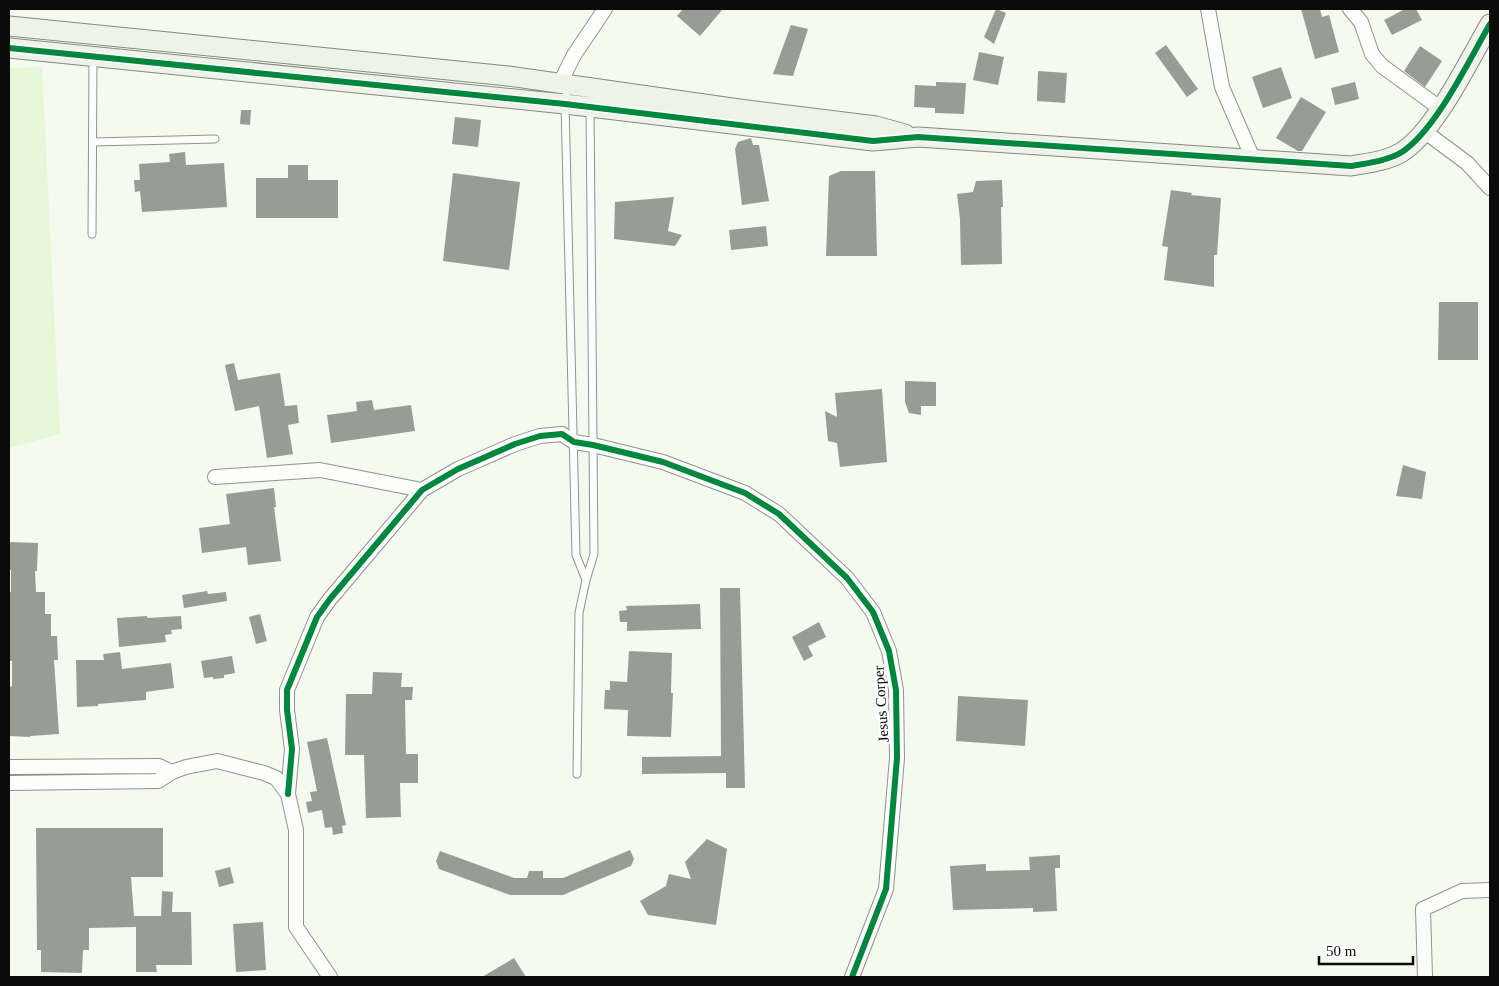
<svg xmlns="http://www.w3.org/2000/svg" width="1499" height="986" viewBox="0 0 1499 986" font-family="'Times New Roman',serif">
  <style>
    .farmland { fill: #e6f7d9 }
    .building { fill: #999c94 }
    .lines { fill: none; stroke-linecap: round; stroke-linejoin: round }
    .lane-casing { stroke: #90938d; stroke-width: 9 }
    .street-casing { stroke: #90938d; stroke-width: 16 }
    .secondary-casing { stroke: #878983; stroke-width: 21 }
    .lane { stroke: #fdfefc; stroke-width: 7 }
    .street { stroke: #fdfefc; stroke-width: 14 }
    .secondary { stroke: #edf4e7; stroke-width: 19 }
    .cycleway-casing { stroke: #fff; stroke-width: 9 }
    .cycleway { stroke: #00873e; stroke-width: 6 }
    .labels { text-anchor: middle; stroke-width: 5; stroke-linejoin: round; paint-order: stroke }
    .street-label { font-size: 15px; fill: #0b0b0b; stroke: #fff }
  </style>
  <rect width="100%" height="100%" fill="#f4faed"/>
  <path class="farmland" d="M42,67L60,434L9,448V68Z"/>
  <path class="building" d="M683,9H723L700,36L677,16Z
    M996,9L1006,13L994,44L984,37Z
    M1301,9H1320L1322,17L1329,15L1339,52L1315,59Z
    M1405,9H1416L1422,20L1392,35L1384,20Z
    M791,25L808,29L793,76L773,74Z
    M1166,45L1198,89L1187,97L1155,53Z
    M1420,46L1442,61L1425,87L1404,71Z
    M979,52L1004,57L998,85L973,80Z
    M1281,67L1292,98L1263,108L1252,77Z
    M1038,71L1067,73L1065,103L1037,101Z
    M936,82L966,83L964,114L935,113V108L914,107L915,85L936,86Z
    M1355,82L1359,99L1335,105L1331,88Z
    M1301,97L1326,112L1302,151H1298L1276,138Z
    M241,110H251L250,125L240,124Z
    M455,117L481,120L478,147L452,144Z
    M751,138L753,145H759L769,201L742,205L735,149L738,142Z
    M185,152L186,165L224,163L227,207L142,212L140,191L135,192L134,180H140L139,164L170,162L169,154Z
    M288,165H308V180H338V218H256V178H288Z
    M841,171H875L877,256H826L829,176Z
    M453,173L520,182L509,270L443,261Z
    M1002,180L1003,207H1001L1002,264L961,265L960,219L957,194L973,192L976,181Z
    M1171,190L1192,193L1191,195L1221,198L1217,255H1214V287L1164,280L1168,247L1162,246Z
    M674,197L668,231L682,235L675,246L614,239L615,202Z
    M766,226L768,246L731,250L729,230Z
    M1439,302H1478V360H1438Z
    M234,363L238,380L280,373L285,406L297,405L299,423L288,425L293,454L267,458L259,406L235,411L225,365Z
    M905,381L936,382V406H921V415L909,413L905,402Z
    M882,389L887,462L840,467L837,443L828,441L825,411L837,417L835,393Z
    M372,400L374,410L411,405L415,431L331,443L327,415L357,411L356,402Z
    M1403,465L1426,472L1422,499L1396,496Z
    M274,488L276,507H274L281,561L248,565L246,547L202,553L199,528L230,524L226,494Z
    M9,542L38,543L37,571H35L36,592H45V614H51V636H57L58,660H54L59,734L30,736V737L9,736V687L12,686V661H9V592H11V570H9Z
    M720,588H740L745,788H726V773L642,774V757L721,756Z
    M207,591L208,594L226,592L227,601L184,608L182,595Z
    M700,604L701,629L627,631V622H620L619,611L627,610L626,606Z
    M260,614L267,641L256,644L249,617Z
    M147,616V618L181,616L182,629L171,630L172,634L165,635L166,642L119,647L117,618Z
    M819,622L826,637L808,646L813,656L804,661L792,637Z
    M629,651L672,653L671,693H673L671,737L627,736L628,710L604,709L605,690H610V681L627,682Z
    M120,652L122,669L171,663L174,688L146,692V700L98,704V706L77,707L76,660H104L103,654Z
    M232,656L235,673L224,675V678L213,679V677L204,678L201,661Z
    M373,672L402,673L401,687H413L412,700H405L406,754H418V783H400L401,817L366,818L364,755H345L346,694H372Z
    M958,696L1028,700L1025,746L956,741Z
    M327,738L346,825L342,826L343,833L333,835L332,827L325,828L322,810L308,813L306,802L312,801L310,792L317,791L307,742Z
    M36,828H163V877H131L134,916H161L162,891L173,892L172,912H191L192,965H156L157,972H136V927L89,928V950H83L82,973L41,972V950H37Z
    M707,839L727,849L716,925L648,915L640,901L666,886L669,874L691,879L685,862Z
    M630,850L634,859L631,866L563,895H510L439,869L436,861L440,851L514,878H527L529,871H543V878H563Z
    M1060,855V868H1055L1057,911L1033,912V908L953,910L950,866L986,864V871L1030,870L1029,857Z
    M230,867L234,883L219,887L215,871Z
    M263,922L266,970L236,972L233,924Z
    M514,958L526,977H482Z"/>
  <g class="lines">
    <defs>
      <path id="lane" d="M568,85L565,104L576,555L586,580
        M93,142L215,139
        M92,234L93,57
        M577,774L579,613L586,580L594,554L590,107"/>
      <path id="street" d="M1208,9L1222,87L1254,161
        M1350,9L1361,22L1372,54L1382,66L1441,109
        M560,83L574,55L605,9
        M1424,131L1467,163L1490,188
        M215,477L320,470L422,490
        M9,767L159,766L172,772
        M9,783L158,781L172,772L186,767L217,761L264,773L276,778L288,794L296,830V927L330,977
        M288,794L292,749L287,710V690L317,617L330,599L422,490L458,469L515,444L540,436L562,434L574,442L593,445L663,462L745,493L779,514L847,578L873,612L889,651L896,690L897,758L886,889L852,977
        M1425,977L1423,909L1462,891L1490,890"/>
      <path id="secondary" d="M9,26L508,76L739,109L876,126L905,134
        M9,48L565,104L873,141L918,137L1351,166C1368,163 1387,161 1402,152C1436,130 1469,60 1490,24"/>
    </defs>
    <use href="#lane" class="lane-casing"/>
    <use href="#street" class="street-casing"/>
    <use href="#secondary" class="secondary-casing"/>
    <use href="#lane" class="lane"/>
    <use href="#street" class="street"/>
    <use href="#secondary" class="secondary"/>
    <defs>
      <path id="cycleway" d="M9,48L565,104L873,141L918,137L1351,166C1368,163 1387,161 1402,152C1436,130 1469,60 1490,24
        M288,794L292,749L287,710V690L317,617L330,599L422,490L458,469L515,444L540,436L562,434L574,442L593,445L663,462L745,493L779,514L847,578L873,612L889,651L896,690L897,758L886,889L852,977"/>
    </defs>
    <use href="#cycleway" class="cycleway-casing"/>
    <use href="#cycleway" class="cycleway"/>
  </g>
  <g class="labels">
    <g class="street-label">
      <text transform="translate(881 704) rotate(-94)" y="5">Jesus Corper</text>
    </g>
  </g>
  <rect width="1499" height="986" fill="none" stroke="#0b0b0b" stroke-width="20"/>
  <path d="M1319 956v8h94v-8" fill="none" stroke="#0b0b0b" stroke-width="2.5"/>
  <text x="1326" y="956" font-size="15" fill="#0b0b0b" stroke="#ffffff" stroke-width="4" paint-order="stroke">50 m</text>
</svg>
